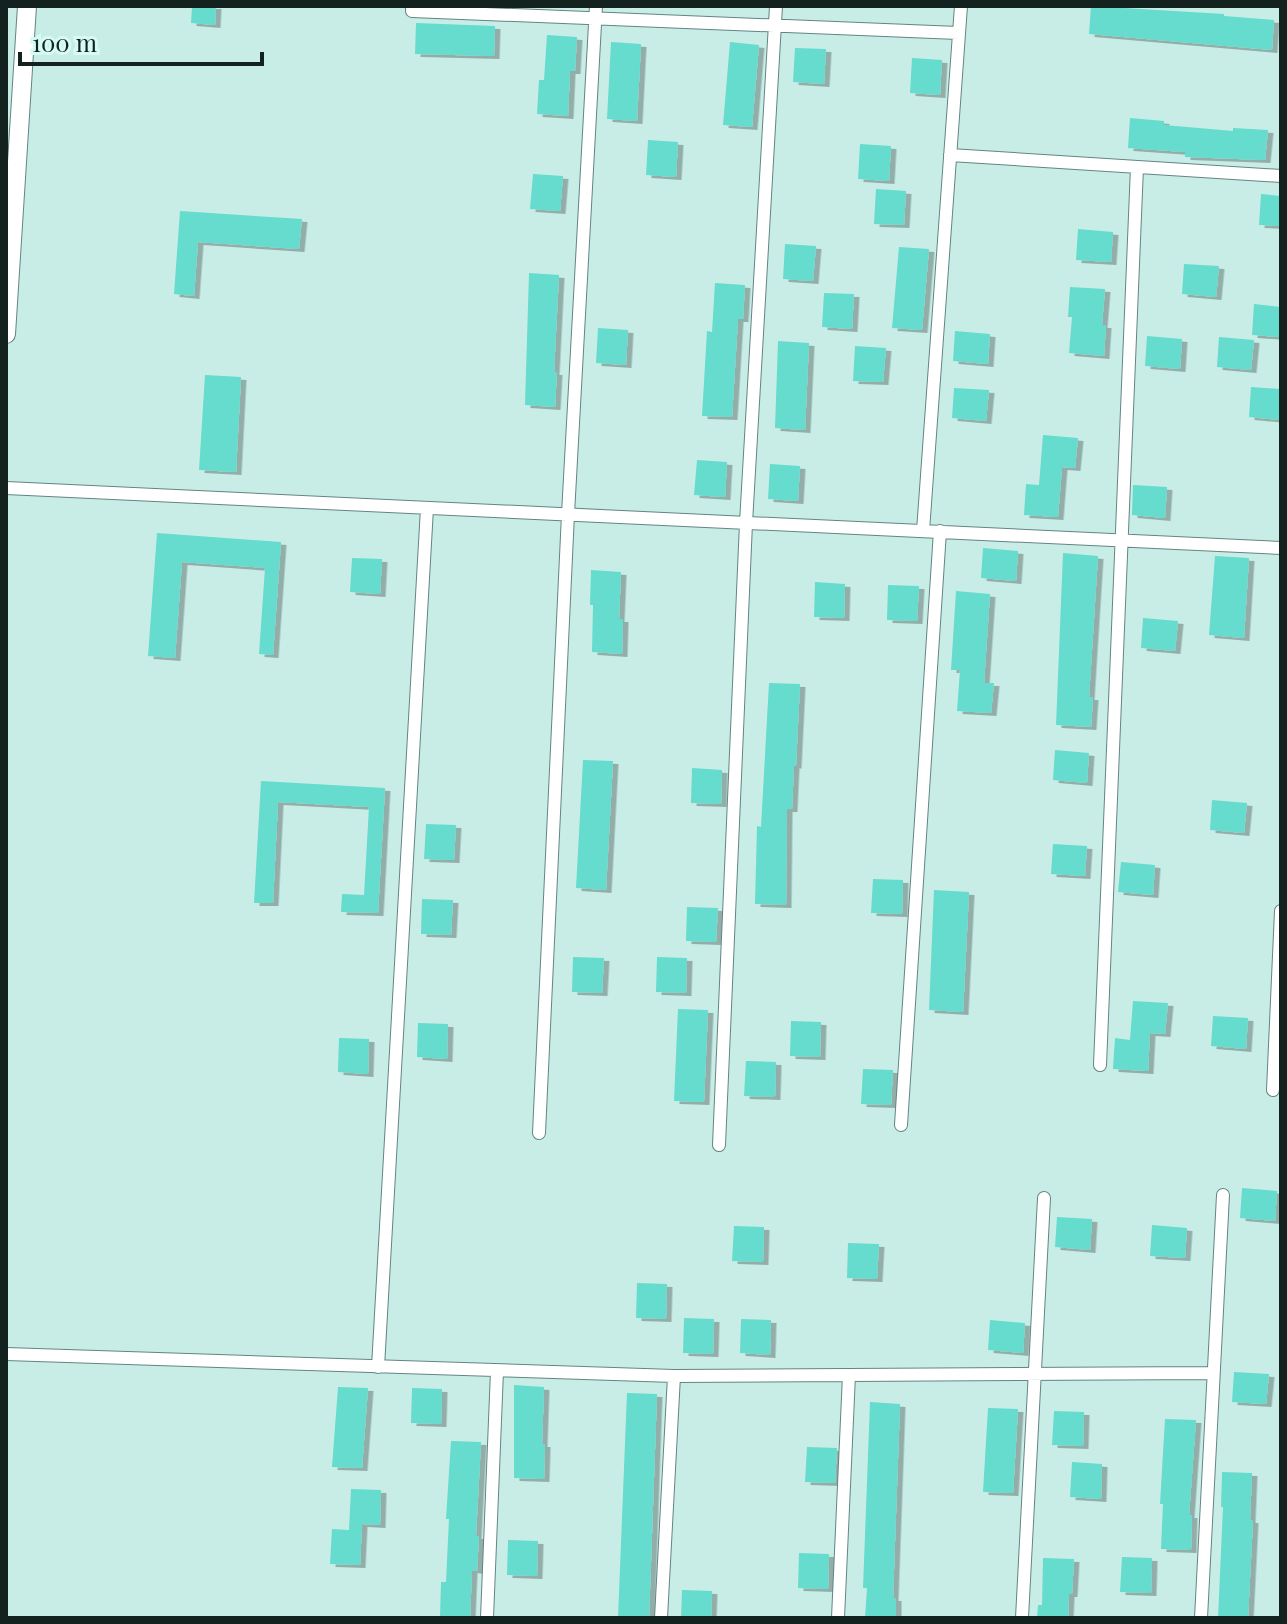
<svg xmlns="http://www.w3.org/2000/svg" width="1287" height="1624" viewBox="0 0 1287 1624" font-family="'Playfair Display',serif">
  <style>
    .building { fill: #65dccd; filter: url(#shadow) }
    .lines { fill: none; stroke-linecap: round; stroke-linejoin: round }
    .street-casing { stroke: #638580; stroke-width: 14 }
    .secondary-casing { stroke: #638580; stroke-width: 20 }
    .street { stroke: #fff; stroke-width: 12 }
    .secondary { stroke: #fff; stroke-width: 18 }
  </style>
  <defs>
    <filter id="shadow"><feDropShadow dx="5.5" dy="3" stdDeviation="0" flood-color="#0004"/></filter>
  </defs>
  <rect width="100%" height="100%" fill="#c8ede7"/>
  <path class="building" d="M192,6H216L215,25L191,23Z
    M1091,6L1224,14V16L1274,20L1272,50L1089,34Z
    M416,23L495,26L494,56L415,54Z
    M547,35L577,37L575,71H570L568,116L537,114L539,80H544Z
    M611,42L641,44L637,121L607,119Z
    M730,42L759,45L752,127L723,125Z
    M795,48L826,49L824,84L793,82Z
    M912,58L942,60L940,95L910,93Z
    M1130,118L1164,121V125L1233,131V128L1268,130L1265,160L1185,157V152L1128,148Z
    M648,140L678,142L676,177L646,175Z
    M860,144L891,146L889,181L858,179Z
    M533,174L563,176L560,211L530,209Z
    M876,189L906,191L904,225L874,224Z
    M1261,194L1281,196V226L1259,225Z
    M180,211L302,219L299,249L198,242L194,296L174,294Z
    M1078,229L1113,232L1111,262L1076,260Z
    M785,244L816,246L813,281L783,279Z
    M899,247L929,249L922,330L892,328Z
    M1184,264L1219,266L1216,297L1182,294Z
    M529,273L559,275L554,372H557L555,407L525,405Z
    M715,283L745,285L743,319H738L732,417L702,416L707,331L712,332Z
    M1070,287L1105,289L1102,325H1106L1104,356L1069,353L1072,317H1068Z
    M824,293L854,294L852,329L822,327Z
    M1254,304L1281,307V337L1252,335Z
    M598,328L628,330L626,365L596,363Z
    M955,331L990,334L988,364L953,361Z
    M1147,336L1182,339L1180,369L1145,366Z
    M1219,337L1254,340L1251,370L1217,367Z
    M778,341L809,343L805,430L775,428Z
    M855,346L886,348L883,382L853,381Z
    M205,375L241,377L236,472L199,470Z
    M1251,387L1281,389V420L1249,417Z
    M954,388L989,390L986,421L952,418Z
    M1043,435L1078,438L1075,468L1062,467L1058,517L1024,515L1026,484L1039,485Z
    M697,460L727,462L725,497L694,495Z
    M770,464L800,466L798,501L768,499Z
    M1133,485L1167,487L1165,518L1132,515Z
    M157,533L281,542L273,655L259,654L265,568L182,562L175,658L148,656Z
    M983,548L1018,551L1016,581L981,578Z
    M1063,553L1098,556L1089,697H1093L1091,727L1056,725Z
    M1215,556L1249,558L1244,638L1209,635Z
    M352,558L382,559L380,594L350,592Z
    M591,570L621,572L619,619H623L622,654L592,652L593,605H590Z
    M815,582L845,584L844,618L814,617Z
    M888,585L919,586L917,621L887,620Z
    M956,591L990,594L984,683H994L991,713L957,711L960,670H951Z
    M1143,618L1178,621L1175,651L1141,648Z
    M769,683L800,684L796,766L794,765L792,809H787L786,905L755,904L757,826L761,827Z
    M1055,750L1089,753L1087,783L1053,780Z
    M583,760L613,761L606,890L576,888Z
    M692,768L722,770L721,804L691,803Z
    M261,781L385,788L378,913L341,912L342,894L364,895L369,807L278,802L273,903H254Z
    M1212,800L1247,803L1244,833L1210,830Z
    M426,824L456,825L454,860L424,859Z
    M1053,844L1087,846L1085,876L1051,874Z
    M1121,862L1155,865L1153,895L1118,892Z
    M873,879L903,880L902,914L871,913Z
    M934,890L969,892L963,1012L929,1010Z
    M422,899L453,900L451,935L421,934Z
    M687,907L718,908L716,942L686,941Z
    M573,957L604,958L602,993L572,992Z
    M657,957L687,958L686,993L656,992Z
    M1133,1001L1168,1003L1165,1034L1150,1033L1148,1071L1113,1069L1115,1038L1130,1040Z
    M678,1009L708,1010L704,1102L674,1101Z
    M1213,1016L1248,1018L1246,1049L1211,1046Z
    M791,1021L821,1022L820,1057L790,1056Z
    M418,1023L448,1024L447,1059L417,1057Z
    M339,1038L369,1039L368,1074L338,1072Z
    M746,1061L776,1062L775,1097L744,1096Z
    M863,1069L893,1070L891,1105L861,1104Z
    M1242,1188L1277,1191L1275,1221L1240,1218Z
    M1057,1217L1092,1219L1090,1250L1055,1247Z
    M1152,1225L1187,1228L1185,1258L1150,1256Z
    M734,1226L764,1227L763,1262L732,1261Z
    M848,1243L879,1244L877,1279L847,1278Z
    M637,1283L667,1284L666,1319L636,1318Z
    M684,1318L714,1319L713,1354L683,1353Z
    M741,1319L771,1320L770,1355L740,1353Z
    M990,1320L1025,1323L1023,1353L988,1350Z
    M1234,1372L1269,1374L1266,1404L1232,1402Z
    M514,1385L544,1387L542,1444H545L544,1479L514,1478Z
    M338,1387L368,1388L362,1468L332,1467Z
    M412,1388L442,1389L441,1424L411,1423Z
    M627,1393L657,1394L649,1618H618Z
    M870,1402L900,1404L893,1598H896V1618H865L867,1588H863Z
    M988,1408L1018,1409L1013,1493L983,1492Z
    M1054,1411L1084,1412L1083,1446L1052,1445Z
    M1165,1419L1196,1420L1189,1515H1192L1191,1550L1161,1549L1163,1504H1160Z
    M451,1441L481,1442L476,1536H479L477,1571L472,1570L470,1618L440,1617L441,1582H446L449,1519H446Z
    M807,1447L837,1448L835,1483L805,1482Z
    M1072,1462L1102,1464L1101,1499L1070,1497Z
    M1222,1472L1252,1473L1250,1520H1253L1248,1618H1218L1223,1507H1221Z
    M351,1489L381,1490L380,1525L362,1524L360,1565L330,1564L332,1529L349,1530Z
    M508,1540L538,1541L537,1576L507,1575Z
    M799,1553L829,1554L828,1589L798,1588Z
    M1122,1557L1152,1558L1151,1593L1120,1592Z
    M1043,1558L1074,1559L1072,1594H1069L1068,1618H1037L1038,1605H1042Z
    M682,1590L712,1591L711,1618H681Z"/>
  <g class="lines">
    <defs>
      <path id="street" d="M412,6V11L958,33
        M950,155L1281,176
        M6,488L1281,548
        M923,531L961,6
        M1100,1065L1137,167
        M1273,1090L1281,911
        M901,1125L940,531
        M539,1133L568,514L596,6
        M719,1145L746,523L776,6
        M6,1354L674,1376L1213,1373
        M378,1367L427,508
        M487,1618L497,1371
        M661,1618L674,1376
        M838,1618L849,1375
        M1022,1618L1044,1198
        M1201,1618L1223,1195"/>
      <path id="secondary" d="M6,334L27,6"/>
    </defs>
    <use href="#street" class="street-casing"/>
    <use href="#secondary" class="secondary-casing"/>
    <use href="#street" class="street"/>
    <use href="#secondary" class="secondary"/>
  </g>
  <rect width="1287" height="1624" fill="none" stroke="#13211f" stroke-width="16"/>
  <path d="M20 52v12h242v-12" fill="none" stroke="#13211f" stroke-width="4"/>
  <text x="32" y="52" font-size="24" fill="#13211f" stroke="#d5fbf4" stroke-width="6" paint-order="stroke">100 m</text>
</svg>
